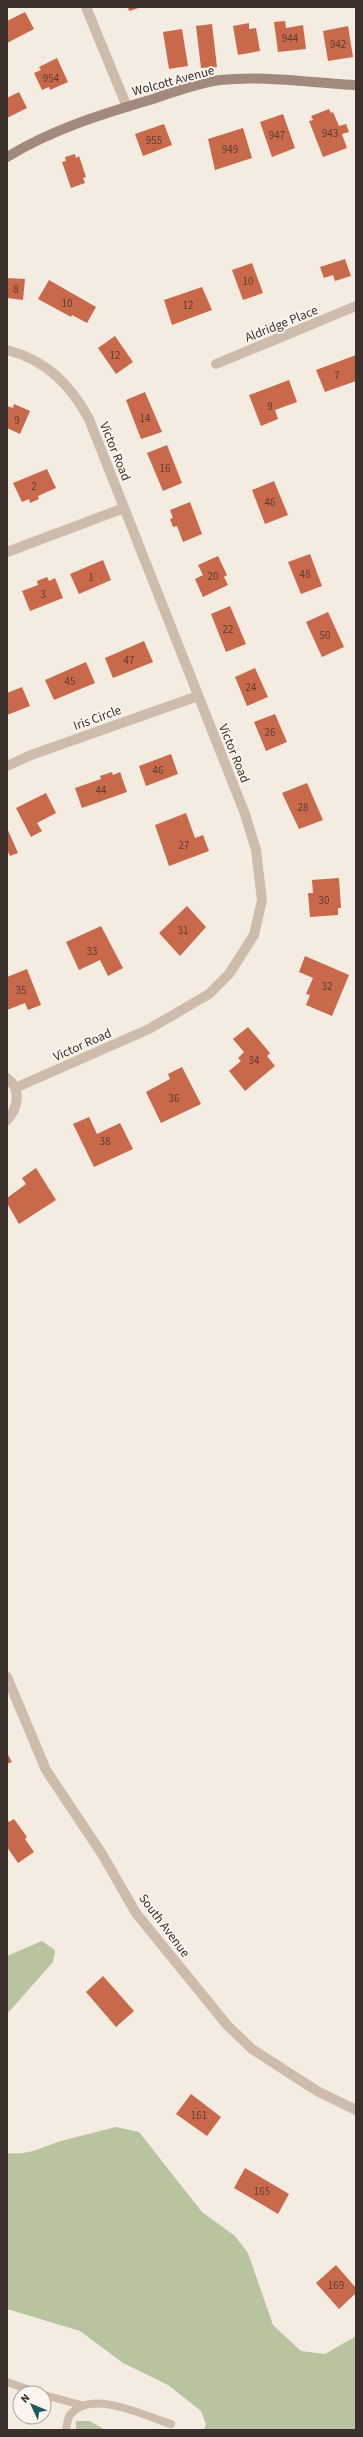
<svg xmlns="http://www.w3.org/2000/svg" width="363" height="2437" viewBox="0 0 363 2437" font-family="'Source Sans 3',sans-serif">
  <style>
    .green { fill: #b8c4a0 }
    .building { fill: #c8694b }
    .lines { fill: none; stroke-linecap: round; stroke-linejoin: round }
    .lane { stroke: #cdbbac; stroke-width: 8 }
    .street { stroke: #cdbbac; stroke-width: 10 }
    .secondary { stroke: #a18a7d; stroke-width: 10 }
    .labels { text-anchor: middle; stroke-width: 4; stroke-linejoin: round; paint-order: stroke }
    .number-label { font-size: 11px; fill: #5e3e33 }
    .street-label { font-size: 13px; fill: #3b302b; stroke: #fbf5ee }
  </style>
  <rect width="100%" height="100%" fill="#f4ebe1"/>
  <path class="green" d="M42,1941L55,1950L53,1962L7,2014V1956Z
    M116,2127L139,2132L202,2212L235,2236L248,2253L273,2325L301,2351L325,2354L356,2336V2430H204L206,2424L201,2411L168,2385L123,2363L80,2331L7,2309V2153C28,2156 42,2147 61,2141C79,2136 98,2132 116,2127Z
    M76,2421H90L105,2430H76Z"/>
  <path class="building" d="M128,7H142L129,11Z
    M25,12L34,29L7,43V21Z
    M285,21L286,28L303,25L306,49L278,52L274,22Z
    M249,23V29L256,28L260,51L238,55L233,26Z
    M212,24L217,67L201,68L196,26Z
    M348,26L353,57L328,61L323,31Z
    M182,29L188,66L169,69L163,32Z
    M57,58L68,82L50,90L49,87L42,90L34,73L41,70L39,67Z
    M19,92L27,108L7,118V98Z
    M329,109L331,113L333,112L339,126L346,124L349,132L342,134L347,148L323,157L309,121L313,120L311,116Z
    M283,114L295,148L272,157L260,122Z
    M164,124L172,145L143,156L135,134Z
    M243,128L252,158L215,170L208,139Z
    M75,154L76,158L79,156L86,177L83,178L85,183L71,188L62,162L66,161L65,157Z
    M345,259L351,276L335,281L333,275L324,278L320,267Z
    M252,263L263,293L243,300L232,270Z
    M7,278L25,279L23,300L7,298Z
    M49,280L96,307L87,323L72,315L71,317L38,299Z
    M202,287L212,310L172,325L164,300Z
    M115,336L133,362L116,374L98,348Z
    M356,355V381L325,392L316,370Z
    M289,380L297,402L275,410L278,419L261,426L249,395Z
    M145,392L162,432L141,439L126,400Z
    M14,404L30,411L20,434L7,428V406L13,408Z
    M167,445L182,483L163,491L147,453Z
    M47,469L56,488L38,496L39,499L30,503L29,499L22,502L13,483Z
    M274,481L288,515L265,524L252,490Z
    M190,502L202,534L183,542L177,526L173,527L170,519L173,518L170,510Z
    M310,554L322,586L301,594L288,562Z
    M218,556L227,575L224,577L228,585L203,597L195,579L203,575L198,565Z
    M103,560L111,580L79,594L70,574Z
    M47,577L49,581L55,578L63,598L30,611L22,591L38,585L37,581Z
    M230,606L246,644L226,652L211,614Z
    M328,612L344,647L322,657L306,622Z
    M144,641L153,662L113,678L105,658Z
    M86,662L95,683L54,700L45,680Z
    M255,668L268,697L247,706L235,677Z
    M22,687L30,706L7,715V693Z
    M275,714L287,742L266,751L254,722Z
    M171,754L178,774L146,786L139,766Z
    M112,772L113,775L120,772L127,792L82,808L75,788L101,779L100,776Z
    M307,783L323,820L299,829L282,793Z
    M46,793L56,813L37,823L42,831L31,837L16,808Z
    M186,813L195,838L203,835L209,851L169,866L155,825Z
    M7,828L18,853L10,856L7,850Z
    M339,878L341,908H338V915L310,917L308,893H313L312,880Z
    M187,906L206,927L180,956L159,933Z
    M101,926L123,968L108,976L100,960L79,970L66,942Z
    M305,956L349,975L332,1016L306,1005L310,995L306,994L313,978L299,972Z
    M27,969L41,1005L28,1010L25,1003L7,1010V977Z
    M248,1027L270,1053L267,1056L275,1066L245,1091L229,1071L241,1061L238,1058L244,1052L233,1039Z
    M182,1067L201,1104L161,1123L146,1092L170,1079L168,1074Z
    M89,1117L97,1134L120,1123L133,1149L94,1167L73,1124Z
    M36,1168L56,1200L19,1224L7,1203V1198L26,1184L22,1178Z
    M7,1753L12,1762L7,1764Z
    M7,1819L9,1822L14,1819L27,1837L25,1839L34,1852L18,1863L7,1847Z
    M103,1976L134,2011L116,2027L86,1992Z
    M191,2094L221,2117L207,2136L176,2114Z
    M245,2168L289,2194L278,2214L234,2188Z
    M336,2265L356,2288V2293L339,2309L316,2283Z"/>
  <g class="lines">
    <path class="lane" d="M7,2382L38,2393
      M44,2395L81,2405
      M66,2430C67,2426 67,2419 70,2415C90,2388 145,2416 171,2424"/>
    <path class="street" d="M86,7L127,107
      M7,350C46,360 70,384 89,419L245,814L256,850L262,900L254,935L229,974L209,994L149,1029L15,1088
      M216,364L356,306
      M7,552L124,508
      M7,766L31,755L198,696
      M7,1078C22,1089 18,1108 7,1120
      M7,1677L46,1770L102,1854L136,1913L227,2025L252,2049L317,2091L356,2110"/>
    <path class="secondary" d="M7,157C53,129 102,114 153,99C174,92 197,83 220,80C265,75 311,83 356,85"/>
  </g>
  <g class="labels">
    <g class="number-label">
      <text x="290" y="42">944</text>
      <text x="338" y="48">942</text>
      <text x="51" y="82">954</text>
      <text x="330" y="137">943</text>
      <text x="277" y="139">947</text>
      <text x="154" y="144">955</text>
      <text x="230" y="153">949</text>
      <text x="248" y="285">10</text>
      <text x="16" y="293">8</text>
      <text x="67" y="307">10</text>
      <text x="188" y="309">12</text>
      <text x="115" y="359">12</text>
      <text x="337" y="379">7</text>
      <text x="270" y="410">9</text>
      <text x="145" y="422">14</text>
      <text x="17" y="424">9</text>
      <text x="165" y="472">16</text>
      <text x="34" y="490">2</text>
      <text x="270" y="506">46</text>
      <text x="305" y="578">48</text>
      <text x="213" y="580">20</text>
      <text x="91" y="581">1</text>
      <text x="43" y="598">3</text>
      <text x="228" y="633">22</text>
      <text x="325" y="639">50</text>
      <text x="129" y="664">47</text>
      <text x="70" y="685">45</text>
      <text x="251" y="691">24</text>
      <text x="270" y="736">26</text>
      <text x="158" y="774">46</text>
      <text x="101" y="794">44</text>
      <text x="303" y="811">28</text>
      <text x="184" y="849">27</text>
      <text x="324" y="904">30</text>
      <text x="183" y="934">31</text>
      <text x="92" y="955">33</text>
      <text x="327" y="990">32</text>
      <text x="21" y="994">35</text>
      <text x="254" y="1064">34</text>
      <text x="174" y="1102">36</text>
      <text x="105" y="1145">38</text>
      <text x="199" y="2119">161</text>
      <text x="262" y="2195">165</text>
      <text x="336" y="2289">169</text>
    </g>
    <g class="street-label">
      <text transform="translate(173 80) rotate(-15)" y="5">Wolcott Avenue</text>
      <text transform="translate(281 323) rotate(-22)" y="5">Aldridge Place</text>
      <text transform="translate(116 451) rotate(68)" y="5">Victor Road</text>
      <text transform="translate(97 717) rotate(-20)" y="5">Iris Circle</text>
      <text transform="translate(235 753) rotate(68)" y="5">Victor Road</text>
      <text transform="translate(82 1044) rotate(-24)" y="5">Victor Road</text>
      <text transform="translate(165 1925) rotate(53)" y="5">South Avenue</text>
    </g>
  </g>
  <rect width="363" height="2437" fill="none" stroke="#3b302b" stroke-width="16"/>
  <g transform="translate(32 2405) rotate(314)"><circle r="19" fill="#fbf5ee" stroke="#aea6a0"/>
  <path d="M0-3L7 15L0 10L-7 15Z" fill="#1f5a5e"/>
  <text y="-6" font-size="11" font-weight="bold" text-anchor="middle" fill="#3b302b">N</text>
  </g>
</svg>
